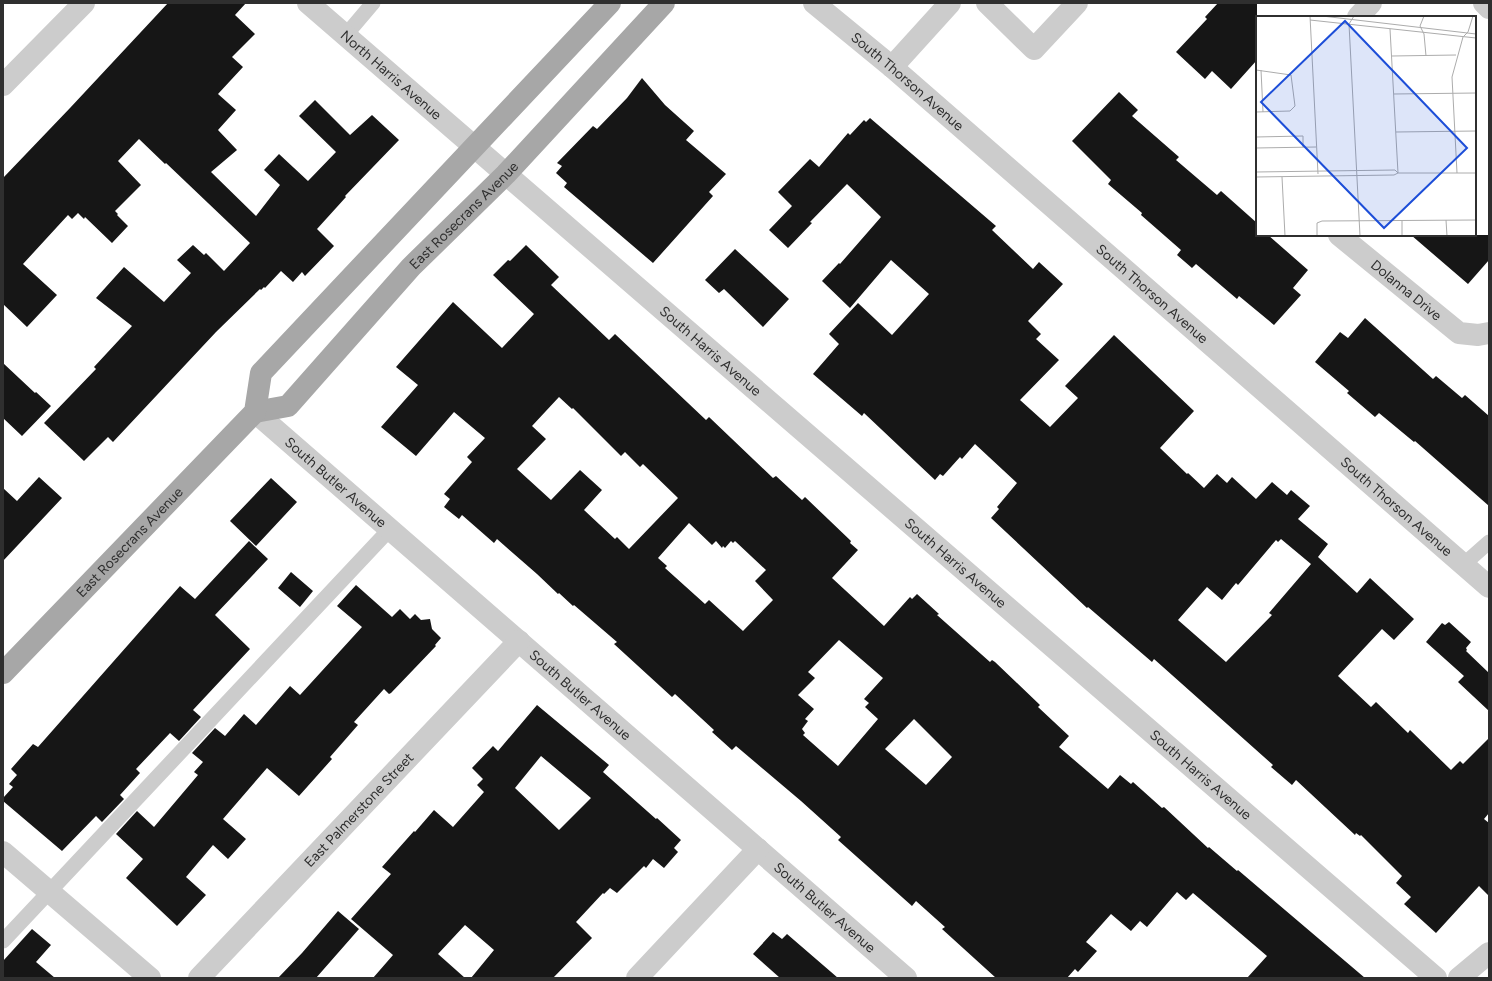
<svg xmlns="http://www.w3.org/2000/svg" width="1492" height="981" viewBox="0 0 1492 981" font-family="Figtree,sans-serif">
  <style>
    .building { fill: #161616; fill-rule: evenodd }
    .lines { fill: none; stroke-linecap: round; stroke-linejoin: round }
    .lane { stroke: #ccc; stroke-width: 15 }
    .street { stroke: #ccc; stroke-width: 22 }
    .primary { stroke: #a7a7a7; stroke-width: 22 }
    .labels { text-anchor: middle; stroke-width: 4; stroke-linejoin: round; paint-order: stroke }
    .street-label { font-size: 14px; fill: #2f2f2f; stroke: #fff }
    .inset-road { fill: none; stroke: #acacac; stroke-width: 1 }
    .view { fill: #1d4ed8; fill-opacity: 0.15; stroke: #1d4ed8; stroke-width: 2 }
    .inset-edge { fill: none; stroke: #2f2f2f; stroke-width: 2 }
  </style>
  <rect width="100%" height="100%" fill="#fff"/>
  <path class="building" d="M168,3H246L235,15L255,34L232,57L243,67L218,94L236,110L218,130L237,150L211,172L256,216L280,185L264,170L279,154L308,181L336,152L299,116L315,100L350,135L372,115L399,140L345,196L346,197L317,229L334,246L305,276L302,272L293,282L281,271L265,288L264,287L261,290L260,289L216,332L113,442L108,437L84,461L44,423L96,369L94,367L132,326L96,298L124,267L164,302L191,273L177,260L193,245L204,255L206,253L224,271L250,243L166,163L165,164L139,139L118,161L141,185L115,211L118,214L117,215L128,226L112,243L85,217L84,219L78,213L72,219L68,215L23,264L57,295L27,327L3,304V178L70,108Z
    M1218,3H1257V60L1231,89L1212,71L1205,79L1176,52L1207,19L1205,17Z
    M642,78L665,105L694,131L686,140L726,174L709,192L713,196L653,263L564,187L567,183L556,173L562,166L557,163L593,126L597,129L627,98Z
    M1119,92L1138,110L1132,116L1179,157L1176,160L1217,195L1221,191L1257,223V235H1268L1308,270L1293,288L1301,295L1274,325L1239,296L1237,299L1196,264L1192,268L1177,255L1181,250L1141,215L1142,213L1108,184L1111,180L1072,141Z
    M870,118L996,226L992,230L1033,269L1039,262L1063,284L1028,321L1041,334L1036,339L1059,360L1020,400L1050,427L1078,398L1065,386L1114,335L1194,411L1160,448L1187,474L1188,473L1204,488L1217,474L1227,483L1232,477L1256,499L1272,482L1287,495L1291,490L1310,506L1298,519L1328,544L1318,557L1357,593L1370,578L1414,619L1394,640L1382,629L1338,676L1371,707L1376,702L1408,733L1410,730L1451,770L1460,761L1463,764L1489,738V813L1484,819L1489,823V896L1479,886L1436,933L1404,904L1411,897L1396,883L1402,876L1361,835L1360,836L1356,833L1355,835L1296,780L1292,785L1271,767L1273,765L1218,716L1154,659L1152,662L1088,607L1087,608L991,518L999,509L997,507L1017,483L975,444L962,459L960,457L943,476L940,474L935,480L864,413L862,416L813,374L839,344L829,334L858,303L892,335L929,294L891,260L850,308L822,281L839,263L840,264L881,217L847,184L810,222L812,223L788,248L769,230L792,206L778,192L810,159L819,167L848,133L850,135L864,120L866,122ZM1281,539L1311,564L1269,613L1272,615L1226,662L1178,620L1207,587L1222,600L1236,583L1238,585L1276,540L1278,542Z
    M1411,235H1489V260L1468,284Z
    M526,245L559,277L551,285L609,340L615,334L706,420L709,417L773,478L776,476L802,500L805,497L851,541L850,543L858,550L832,578L884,626L910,597L912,599L917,594L939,614L937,615L990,662L992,660L995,662L1040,705L1038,707L1069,736L1059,747L1108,789L1120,775L1131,784L1133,782L1162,808L1164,807L1208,848L1209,847L1237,871L1238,870L1365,978H1247L1267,956L1193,893L1186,900L1177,892L1147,927L1140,921L1131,931L1111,914L1086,942L1097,951L1078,972L1075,969L1067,978H996L942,929L945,927L916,901L912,906L838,840L841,837L801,801L736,746L732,750L712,732L714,730L675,694L672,697L614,644L617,642L574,605L573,606L559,593L558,594L537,574L497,539L494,543L462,515L459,519L444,507L450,499L444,494L472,462L467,457L485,438L454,412L416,456L381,427L418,385L396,367L453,302L502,348L534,314L493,275L508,260L510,261ZM559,397L572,409L573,408L621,456L625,452L640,467L643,464L678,498L629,549L617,537L615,539L584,510L602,490L580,470L551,500L517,469L546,439L532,426ZM689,523L712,545L716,541L722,548L723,546L725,548L731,541L733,543L735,541L766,570L755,581L773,600L743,631L709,600L705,604L665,568L667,566L658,558ZM839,640L883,678L864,699L869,703L865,707L878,719L838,766L803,735L805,733L802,729L808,721L805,719L814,709L798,695L815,678L808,672ZM914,719L952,757L926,785L885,749Z
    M735,249L789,299L763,327L724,289L719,293L705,280Z
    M1365,318L1433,379L1436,376L1462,398L1465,395L1489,416V506L1415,441L1414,442L1379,413L1375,417L1347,393L1349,391L1315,362L1340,332L1348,338Z
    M3,363L35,393L36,392L51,406L22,436L3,418Z
    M39,477L62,498L3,561V488L17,501Z
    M271,478L297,502L256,546L230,521Z
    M249,541L268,559L215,615L250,649L193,710L201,717L179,741L170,733L136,769L140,773L120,795L124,799L102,822L96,816L62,851L3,801V798L13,787L9,784L17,775L11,769L33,744L38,747L180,586L195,599Z
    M291,572L313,591L300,607L278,588Z
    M356,585L392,617L400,609L410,619L415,614L421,620L430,619L432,629L441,638L435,645L436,646L391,693L389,694L384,689L354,722L358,725L330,757L332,759L299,796L267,768L223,819L246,839L228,859L213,845L186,877L206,895L177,926L126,878L143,859L116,834L137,811L154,827L198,775L194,772L203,762L192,753L215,728L225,736L244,714L256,725L290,686L300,695L362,627L337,606Z
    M1449,622L1471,642L1466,648L1467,650L1466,651L1489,673V711L1458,682L1464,676L1426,642L1442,623L1445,625Z
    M537,705L609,765L603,772L656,819L657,818L681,840L674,848L678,852L664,868L653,859L646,868L644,866L617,893L610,888L604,894L603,893L576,922L592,938L553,978H471L494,950L465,925L438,954L465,978H373L393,955L351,919L391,874L382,867L414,831L415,832L434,810L453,827L484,792L477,785L483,779L472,768L493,746L498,751ZM541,756L591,798L559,830L515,788Z
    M338,911L359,929L316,978H278L302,953Z
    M32,929L51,945L36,962L55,978H3V961Z
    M773,932L782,939L787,934L838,978H780L753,954Z"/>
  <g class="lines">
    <path class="lane" d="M345,36L373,3
      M1463,565L1489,542
      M3,941L390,529"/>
    <g class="street">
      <path id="s1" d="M308,3L1436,978"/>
      <path id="s2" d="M814,3L892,67L1489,587"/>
      <path d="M987,3L1034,49L1077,3"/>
      <path d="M1484,3L1489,8"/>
      <path d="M1358,17L1371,3"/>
      <path d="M892,67L950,3"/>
      <path d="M3,85L84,3"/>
      <path id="s3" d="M1339,235L1459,333L1478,335L1489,333"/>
      <path id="s4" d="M255,412L906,978"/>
      <path d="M3,852L150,978"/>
      <path id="s5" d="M199,978L519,641"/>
      <path d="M637,978L758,849"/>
      <path d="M1459,978L1489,953"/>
    </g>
    <g class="primary">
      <path id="s6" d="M255,412L288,406L411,267L506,174L664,3"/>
      <path id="s7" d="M3,673L255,412L261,373L610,3"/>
    </g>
  </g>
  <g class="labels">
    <g class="street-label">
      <text dy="5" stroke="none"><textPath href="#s1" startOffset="110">North Harris Avenue</textPath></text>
      <text dy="5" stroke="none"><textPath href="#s2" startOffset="122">South Thorson Avenue</textPath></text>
      <text dy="5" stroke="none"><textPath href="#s6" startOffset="293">East Rosecrans Avenue</textPath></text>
      <text dy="5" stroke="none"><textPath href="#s3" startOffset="87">Dolanna Drive</textPath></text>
      <text dy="5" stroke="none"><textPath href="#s2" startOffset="446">South Thorson Avenue</textPath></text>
      <text dy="5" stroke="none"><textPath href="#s1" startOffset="532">South Harris Avenue</textPath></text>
      <text dy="5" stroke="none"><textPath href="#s4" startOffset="107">South Butler Avenue</textPath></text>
      <text dy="5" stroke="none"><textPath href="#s2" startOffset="770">South Thorson Avenue</textPath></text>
      <text dy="5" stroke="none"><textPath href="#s7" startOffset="182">East Rosecrans Avenue</textPath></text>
      <text dy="5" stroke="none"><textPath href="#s1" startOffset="856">South Harris Avenue</textPath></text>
      <text dy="5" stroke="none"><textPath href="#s4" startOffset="431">South Butler Avenue</textPath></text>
      <text dy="5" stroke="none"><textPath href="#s1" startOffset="1180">South Harris Avenue</textPath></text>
      <text dy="5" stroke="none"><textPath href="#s5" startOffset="232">East Palmerstone Street</textPath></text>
      <text dy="5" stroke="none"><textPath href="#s4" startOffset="755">South Butler Avenue</textPath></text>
    </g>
  </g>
  <g transform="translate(1256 16)">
    <rect width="220" height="220" fill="#fff"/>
    <path class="inset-road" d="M54,0L62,158M66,0L220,18M98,0L93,8L104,220M168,0L164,10L168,18L170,40M54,4L220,22M134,13L142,157M136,40L200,39M0,54L35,59L39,90L34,95L0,96M5,54L7,96M138,78L220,77M140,116L220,115M0,121L47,120V131M0,132L60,131M0,156L139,154L142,157H220M201,157L196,61L207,21L212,16L217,0M0,161L138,159L142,157M26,161L29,220M190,204L191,220M146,205V220M61,220V207L66,205L220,204"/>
    <path class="view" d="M89,5L211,132L128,212L5,86Z"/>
    <rect width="220" height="220" class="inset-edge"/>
  </g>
  <rect width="1492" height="981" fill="none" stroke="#2f2f2f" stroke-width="8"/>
</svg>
